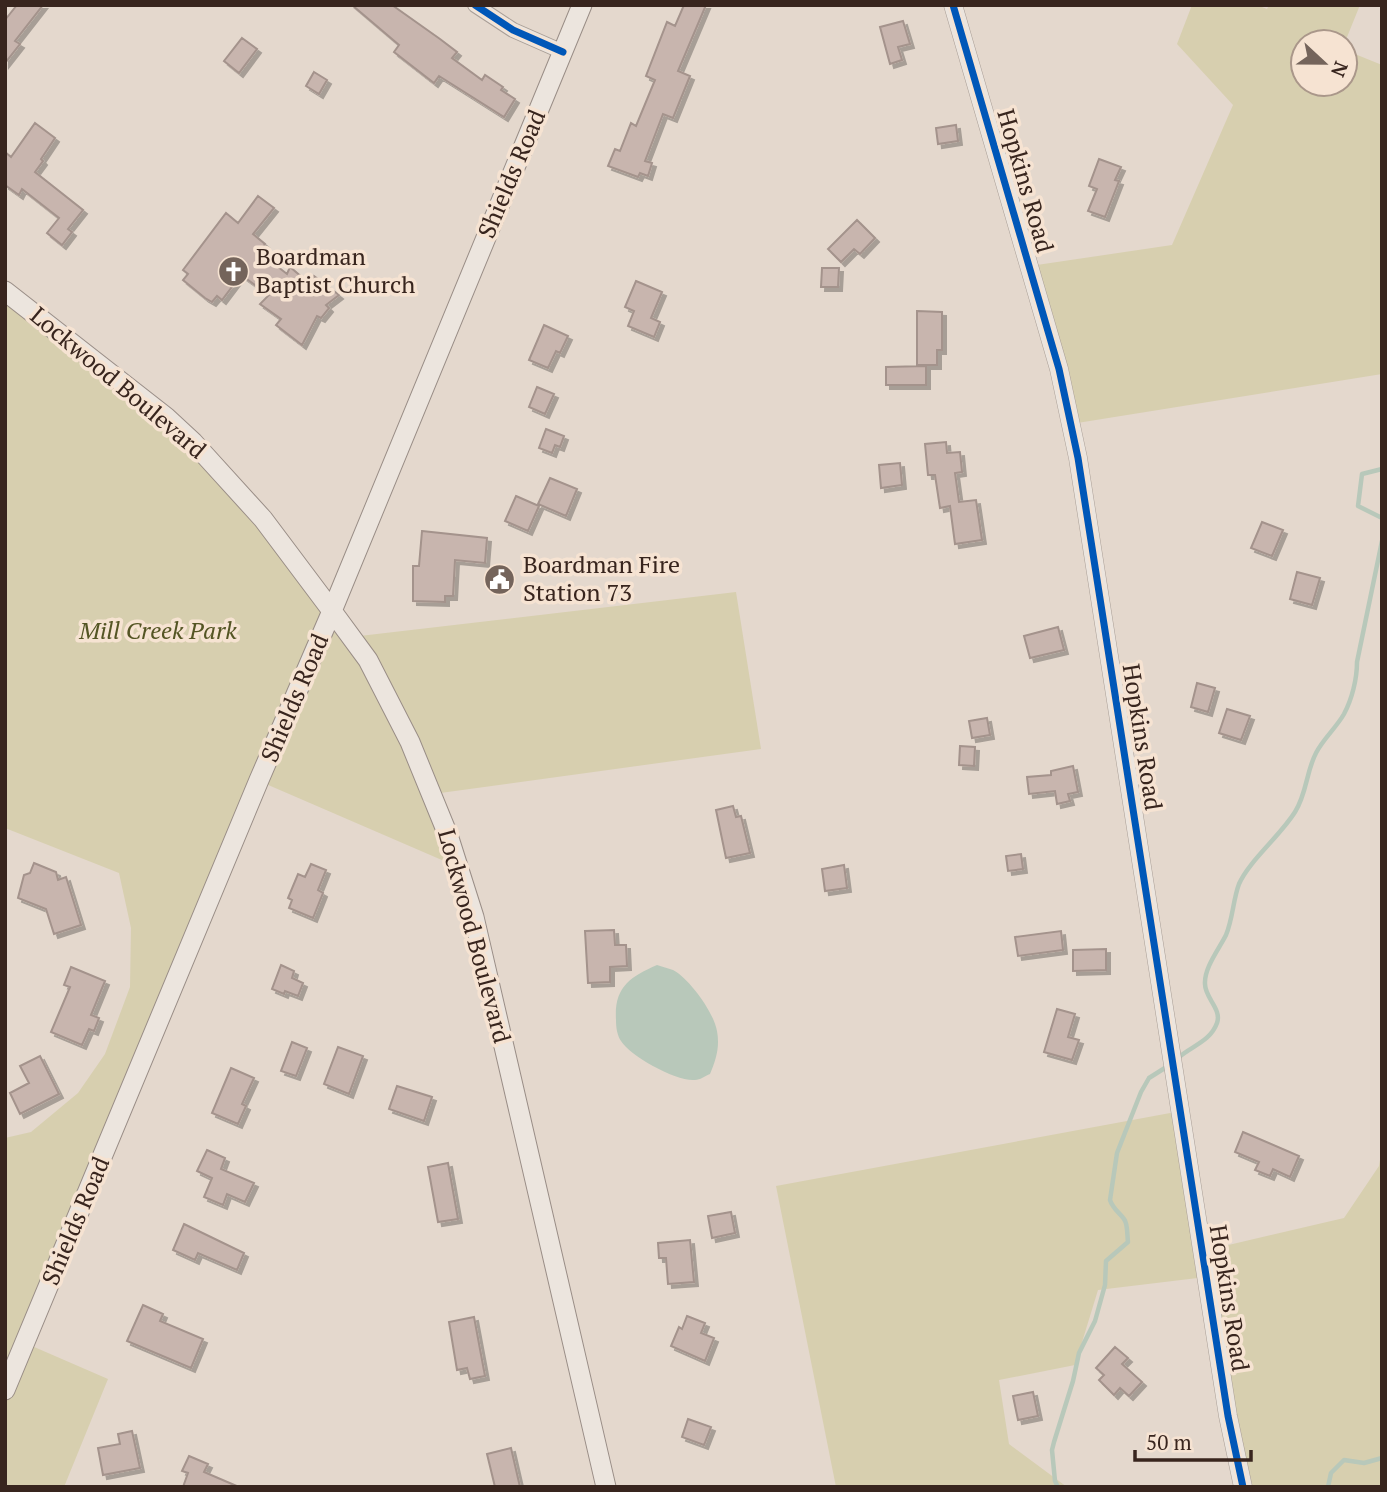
<svg xmlns="http://www.w3.org/2000/svg" width="1387" height="1492" viewBox="0 0 1387 1492" font-family="'PT Serif',serif">
  <style>
    .green { fill: #d7cfaf }
    .water { fill: #b8c8ba }
    .lines { fill: none; stroke-linecap: round; stroke-linejoin: round }
    .stream { stroke: #b8c8ba; stroke-width: 4.5 }
    .building { fill: #c8b5ae; stroke: #a4938c; stroke-width: 2; filter: url(#shadow) }
    .minor-casing { stroke: #a99e96; stroke-width: 16 }
    .tertiary-casing { stroke: #a99e96; stroke-width: 19 }
    .secondary-casing { stroke: #998d86; stroke-width: 21 }
    .minor { stroke: #ece5de; stroke-width: 14 }
    .tertiary { stroke: #ece5de; stroke-width: 18 }
    .secondary { stroke: #ece5de; stroke-width: 19 }
    .cycleway-casing { stroke: #f6e3d2; stroke-width: 11 }
    .cycleway { stroke: #0057b8; stroke-width: 7 }
    .labels { text-anchor: middle; stroke-width: 7; stroke-linejoin: round; paint-order: stroke }
    .street-label { font-size: 24px; fill: #38251e; stroke: #f6e3d2 }
    .poi-label { font-size: 24px; fill: #38251e; stroke: #f6e3d2; text-anchor: start }
    .park-label { font-size: 24px; font-style: italic; fill: #545524; stroke: #f6e3d2 }
  </style>
  <defs>
    <filter id="shadow"><feDropShadow dx="4" dy="4" stdDeviation="0" flood-color="#0004"/></filter>
  </defs>
  <rect width="100%" height="100%" fill="#e4d8cd"/>
  <path class="green" d="M1192,5H1257L1267,9L1269,5H1360L1345,42H1303V84H1345V50L1382,65V374L1071,424L1030,266L1172,245L1233,105L1177,44Z
    M5,291L166,417L351,637L736,592L761,749L433,794L458,867L259,781L25,1343L108,1379L64,1487H5V1138L31,1132L78,1093L105,1054L130,987L131,928L119,873L5,828Z
    M1181,1111L1203,1251L1344,1218L1379,1166L1382,1148V1487H1243L1206,1277L1098,1290L1075,1365L999,1380L1009,1444L1067,1487H836L776,1186Z"/>
  <path class="water" d="M657,965C662,967 668,968 673,970C690,979 714,1013 717,1031C720,1047 716,1060 710,1074C705,1076 700,1080 695,1080C677,1082 630,1056 621,1041C617,1035 616,1027 616,1020C614,987 630,977 657,965Z"/>
  <g class="lines">
    <path class="stream" d="M1382,469L1362,474L1358,506L1382,518
      M1178,1058C1191,1046 1210,1042 1217,1023C1222,1009 1205,998 1205,984C1204,968 1219,949 1226,935C1233,918 1233,900 1239,884C1249,861 1280,836 1295,812C1307,793 1306,772 1316,753C1323,739 1336,728 1344,714C1352,699 1357,679 1357,662L1382,541
      M1058,1487L1055,1481L1052,1450L1054,1442L1073,1381L1079,1353L1095,1321L1105,1285L1106,1261L1128,1242C1127,1235 1128,1224 1124,1219C1119,1212 1113,1209 1110,1200L1117,1153L1141,1092L1149,1078L1168,1066
      M1328,1487L1331,1473L1344,1460L1364,1463L1382,1458"/>
  </g>
  <path class="building" d="M17,5H43L15,41L20,44L5,63V20Z
    M352,5H392L440,39L457,52L452,58L482,80L485,75L503,87L501,90L515,99L504,117L439,76L434,83L394,52L399,45Z
    M684,5H706L678,71L690,76L673,118L663,114L645,161L652,163L648,176L640,173L638,177L608,166L615,149L620,151L631,123L636,126L655,80L646,76L667,22L675,26Z
    M903,21L910,44L898,47L902,60L890,64L880,27Z
    M242,38L257,49L239,73L224,61Z
    M314,72L327,80L319,94L306,86Z
    M35,123L55,138L41,159L43,161L35,172L83,210L68,229L72,232L62,245L47,233L59,218L22,189L19,195L5,185V152L11,157Z
    M956,125L958,141L938,144L936,128Z
    M1099,159L1121,167L1115,180L1119,181L1105,217L1088,211L1097,189L1089,186Z
    M258,196L274,208L253,234L265,244L259,252L287,274L290,267L310,284L314,276L339,295L326,305L329,308L321,318L317,316L302,345L276,325L281,319L260,304L269,295L241,275L222,300L217,296L212,302L205,298L183,280L188,274L183,270L226,213L238,223Z
    M857,220L875,238L860,254L854,249L841,262L828,249Z
    M822,268H839L838,287H821Z
    M636,281L662,292L651,318L660,322L654,337L628,326L634,311L625,307Z
    M917,311L942,312V350H937V365H917Z
    M544,325L568,336L560,353L556,351L548,368L529,360Z
    M926,366V385H886V367Z
    M537,387L554,394L545,414L529,407Z
    M546,429L564,436L560,447L555,445L552,453L539,448Z
    M946,442L947,453L960,452L962,472L955,473L959,502L976,500L982,540L955,544L950,506L940,508L935,475H928L925,444Z
    M900,463L902,485L881,488L879,465Z
    M550,478L577,489L566,516L538,504Z
    M516,496L539,506L528,531L505,521Z
    M1262,522L1283,530L1272,556L1251,548Z
    M422,531L487,538L485,563L455,560L453,596H445V602L413,601V566H419Z
    M1297,572L1320,578L1312,605L1290,599Z
    M1058,627L1064,650L1030,658L1024,636Z
    M1197,683L1215,688L1208,712L1191,707Z
    M1227,709L1250,716L1241,740L1219,733Z
    M987,718L990,735L972,738L969,721Z
    M960,746L975,747L974,766L959,765Z
    M1073,766L1078,792L1068,794L1070,801L1057,804L1055,791L1029,794L1027,777L1051,775V771Z
    M733,806L736,817L741,816L750,853L726,858L716,810Z
    M1021,854L1023,869L1008,871L1006,856Z
    M34,863L56,872L58,880L66,877L81,925L54,934L46,909L18,898L24,875L30,873Z
    M311,864L326,870L318,890L323,893L313,918L289,908L292,900L288,898L298,874L305,877Z
    M844,865L847,888L825,891L822,869Z
    M614,930L615,945H626L627,966L610,967V982L588,983L585,931Z
    M1061,931L1063,950L1018,956L1015,937Z
    M1106,949V970L1073,971V950Z
    M281,965L294,971L292,978L303,983L298,996L285,991L284,994L272,989Z
    M71,967L105,981L91,1015L99,1018L94,1031L89,1029L82,1045L51,1032L70,987L64,985Z
    M1057,1009L1075,1014L1068,1037L1079,1040L1072,1060L1044,1052Z
    M292,1042L307,1048L296,1076L281,1071Z
    M338,1047L363,1056L349,1094L324,1084Z
    M40,1056L59,1094L20,1114L10,1093L29,1083L20,1066Z
    M231,1068L254,1078L242,1104L246,1106L238,1124L212,1113Z
    M397,1086L432,1097L424,1121L389,1109Z
    M1243,1132L1299,1156L1290,1177L1273,1169L1270,1176L1255,1170L1259,1162L1235,1152Z
    M207,1150L225,1158L221,1169L254,1183L245,1202L227,1194L223,1205L204,1197L212,1178L197,1171Z
    M448,1163L458,1219L438,1222L428,1167Z
    M731,1212L735,1233L712,1238L708,1216Z
    M184,1224L244,1253L237,1270L198,1253L195,1260L173,1250Z
    M690,1240L694,1282L668,1284L666,1258H659L658,1243Z
    M143,1305L163,1314L160,1321L203,1339L191,1368L127,1341Z
    M687,1316L705,1323L701,1333L714,1338L705,1361L671,1346L679,1327L682,1329Z
    M474,1317L485,1376L470,1379L467,1368L457,1370L449,1322Z
    M1115,1347L1128,1358L1122,1364L1142,1382L1129,1396L1120,1388L1114,1395L1099,1380L1104,1375L1096,1368Z
    M1033,1392L1038,1416L1018,1420L1013,1396Z
    M688,1419L711,1427L704,1445L682,1437Z
    M132,1431L140,1468L103,1475L98,1448L120,1444L118,1434Z
    M511,1448L520,1487H495L487,1454Z
    M189,1456L208,1464L204,1472L239,1487H183L188,1473L182,1471Z"/>
  <g class="lines">
    <defs>
      <path id="minor" d="M475,5L513,30L563,52"/>
      <path id="tertiary" d="M953,5L1059,369L1078,458L1228,1416L1243,1487"/>
      <path id="secondary" d="M5,291L166,417L193,442L263,519L332,611L368,660L410,742L448,835L474,917L606,1487
        M5,1390L259,780L332,611L582,5"/>
    </defs>
    <use href="#minor" class="minor-casing"/>
    <use href="#tertiary" class="tertiary-casing"/>
    <use href="#secondary" class="secondary-casing"/>
    <use href="#minor" class="minor"/>
    <use href="#tertiary" class="tertiary"/>
    <use href="#secondary" class="secondary"/>
    <defs>
      <path id="cycleway" d="M475,5L513,30L563,52
        M953,5L1059,369L1078,458L1228,1416L1243,1487"/>
    </defs>
    <use href="#cycleway" class="cycleway-casing"/>
    <use href="#cycleway" class="cycleway"/>
  </g>
  <defs>
    <symbol id="church-disc" viewBox="-11 -11 22 22"><circle r="9.5" fill="#74645b" stroke="#f6e3d2"/><path d="M-1.2-6h2.4v3.5h3.3v2.4h-3.3V6h-2.4V-.1h-3.3v-2.4h3.3Z" fill="#fff"/></symbol>
    <symbol id="civic-disc" viewBox="-11 -11 22 22"><circle r="9.5" fill="#74645b" stroke="#f6e3d2"/><path d="M-.6-6.5H3V-4.5H.6V-3L4-1V1h2V6H-6V1h2V-1L-.6-3ZM-1.2 2.5V6h2.4V2.5Z" fill="#fff"/></symbol>
  </defs>
  <g fill-rule="evenodd">
    <use href="#church-disc" x="216" y="254" width="35" height="35"/>
    <use href="#civic-disc" x="482" y="562" width="35" height="35"/>
  </g>
  <g class="labels">
    <g class="street-label">
      <text transform="translate(512 174) rotate(-67)" y="8">Shields Road</text>
      <text transform="translate(1025 181) rotate(74)" y="8">Hopkins Road</text>
      <text transform="translate(118 383) rotate(40)" y="8">Lockwood Boulevard</text>
      <text transform="translate(295 698) rotate(-67)" y="8">Shields Road</text>
      <text transform="translate(1142 737) rotate(81)" y="8">Hopkins Road</text>
      <text transform="translate(474 936) rotate(75)" y="8">Lockwood Boulevard</text>
      <text transform="translate(76 1221) rotate(-67)" y="8">Shields Road</text>
      <text transform="translate(1229 1298) rotate(81)" y="8">Hopkins Road</text>
    </g>
    <g class="poi-label">
      <text x="256" y="265">Boardman<tspan x="256" dy="28">Baptist Church</tspan></text>
      <text x="523" y="573">Boardman Fire<tspan x="523" dy="28">Station 73</tspan></text>
    </g>
    <g class="park-label">
      <text x="158" y="639">Mill Creek Park</text>
    </g>
  </g>
  <rect width="1387" height="1492" fill="none" stroke="#38251e" stroke-width="14"/>
  <g transform="translate(1324 63) rotate(112)"><circle r="33" fill="#f6e3d2" stroke="#aa978a" stroke-width="2"/>
  <path d="M0-5L12 26L0 18L-12 26Z" fill="#74645b"/>
  <text y="-10" font-size="19" font-weight="bold" text-anchor="middle" fill="#38251e">N</text>
  </g>
  <path d="M1135 1450v10h116v-10" fill="none" stroke="#38251e" stroke-width="3.5"/>
  <text x="1146" y="1450" font-size="21" fill="#38251e" stroke="#f6e3d2" stroke-width="5" paint-order="stroke">50 m</text>
</svg>
